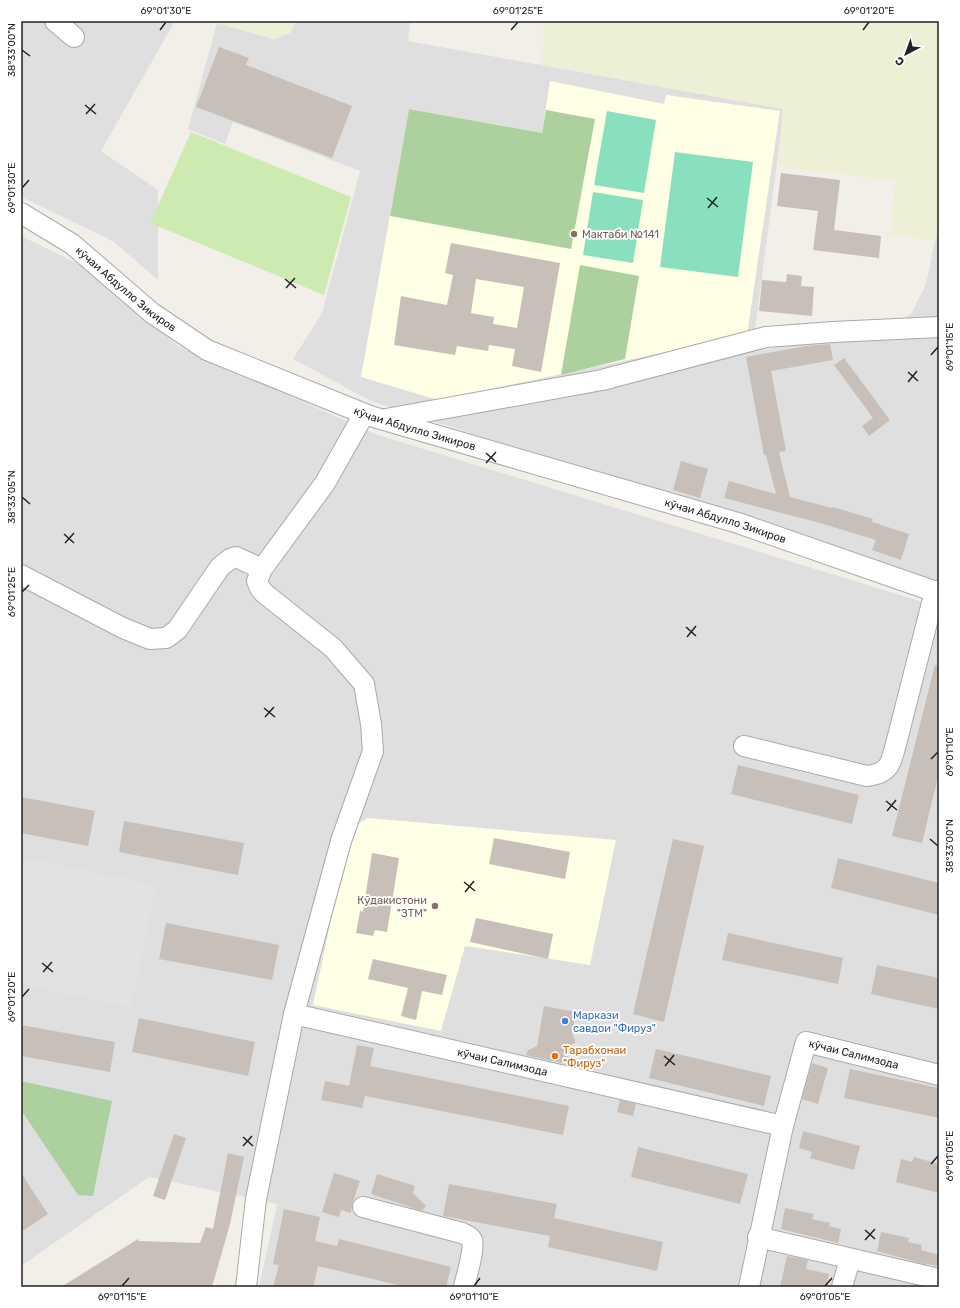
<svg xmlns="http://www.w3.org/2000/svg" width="960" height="1308" viewBox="0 0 960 1308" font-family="Rubik,sans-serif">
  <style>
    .residential { fill: #e0dfdf }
    .education { fill: #ffffe5 }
    .farmland { fill: #eef0d5 }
    .grass { fill: #cdebb0 }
    .forest { fill: #add19e }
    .pitch { fill: #88e0be }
    .parking { fill: #e2e2e2 }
    .building { fill: #c7bfb8; fill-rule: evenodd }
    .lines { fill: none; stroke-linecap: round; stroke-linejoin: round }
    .minor-casing { stroke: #a9a9a9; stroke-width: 22 }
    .minor { stroke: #fff; stroke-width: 20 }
    .ticks { fill: none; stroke: #222; stroke-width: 1.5 }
    .education-dot { fill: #8d6e63; stroke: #fff; stroke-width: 1.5 }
    .shop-dot { fill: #3f7fe0; stroke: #fff; stroke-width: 1.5 }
    .food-dot { fill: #e8710a; stroke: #fff; stroke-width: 1.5 }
    .labels { text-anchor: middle; stroke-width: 3.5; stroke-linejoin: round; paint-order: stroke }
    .education-label { font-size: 11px; fill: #785e54; stroke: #fff; text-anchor: start }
    .street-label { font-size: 11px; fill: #222; stroke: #fff }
    .shop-label { font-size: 11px; fill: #366cbe; stroke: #fff; text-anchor: start }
    .food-label { font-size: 11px; fill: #c56008; stroke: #fff; text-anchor: start }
    .neatline { fill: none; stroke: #222; stroke-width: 1.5 }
    .ticks-label { font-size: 10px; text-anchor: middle; fill: #222 }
  </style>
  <rect width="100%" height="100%" fill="#f2efe9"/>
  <path class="residential" d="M21,21H175L101,151L158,190V280L113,241L21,197Z
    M296,21H410L408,41L784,109L752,352L885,329L911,314L926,284L939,222V587L371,401L293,359L322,313L360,171L233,122L225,144L188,129L217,23L274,39L290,33Z
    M21,236L80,265L179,347L378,435L939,607V1287H259L277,1204L149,1177L21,1266Z"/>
  <path class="education" d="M550,81L664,104L666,95L780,111L747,335L438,400L361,377L409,109L542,133Z
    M368,818L616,840L590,965L465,946L441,1031L313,1005L350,829Z"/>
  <path class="farmland" d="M183,21H296L290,33L274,39L217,23Z
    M544,21H939V222L935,240L890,235L895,181L778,166L783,109L542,65Z"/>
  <path class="grass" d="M191,132L351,197L324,295L150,223Z"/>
  <path class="forest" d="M409,109L542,133L546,110L595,119L571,249L390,216Z
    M580,265L639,276L625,359L561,375Z
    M21,1081L112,1101L93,1196L78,1195L21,1110Z"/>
  <path class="pitch" d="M607,111L656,120L644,193L594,185Z
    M675,152L753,162L738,277L660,267Z
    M593,192L643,200L633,263L583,255Z"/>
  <path class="parking" d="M25,858L156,885L131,1007L21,984V879Z"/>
  <path class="building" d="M219,47L249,58L246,65L352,106L332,158L196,107Z
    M781,173L840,180L834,230L881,236L879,258L813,250L818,211L777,206Z
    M451,243L560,263L541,372L512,366L515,349L489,345L488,351L457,346L455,355L394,345L401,296L447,305L453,275L445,273ZM476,279L524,287L517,328L493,324L494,317L471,313Z
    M787,274L802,276L801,286L814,287L812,316L759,311L762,280L786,282Z
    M830,344L833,360L771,371L786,451L779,452L790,497L832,508L833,507L873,519L872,522L909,534L901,560L872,550L876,540L820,523L724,498L729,481L776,494L766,455H764L746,357L807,346Z
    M844,358L890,420L869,436L862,426L873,418L834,365Z
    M681,461L708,469L700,498L673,490Z
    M935,665H939V773L922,843L892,836Z
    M738,765L859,795L852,824L731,794Z
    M21,797L95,811L88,846L21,833Z
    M124,821L244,843L238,875L119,852Z
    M494,838L570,852L565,879L489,864Z
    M673,839L704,846L664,1022L633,1014Z
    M372,853L399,858L387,932L375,930L373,936L356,933L360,911L363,912Z
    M838,858L939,883V915L831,888Z
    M476,918L553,934L548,959L470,942Z
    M166,923L279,945L272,980L159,959Z
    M728,933L843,958L838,984L722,960Z
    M373,959L447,975L442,995L422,991L416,1020L401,1016L408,988L368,979Z
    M877,965L939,978V1009L871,994Z
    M544,1006L576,1012L572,1033L575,1040V1043L570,1045L566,1064L526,1055L528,1050L537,1046Z
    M139,1018L255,1042L248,1076L132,1052Z
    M21,1025L115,1042L110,1072L21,1056Z
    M357,1045L374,1048L370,1066L569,1106L563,1135L365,1096L362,1108L321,1100L325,1081L349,1086Z
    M656,1049L771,1076L764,1106L649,1078Z
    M812,1063L828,1068L818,1104L802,1099Z
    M850,1069L939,1088V1118L844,1098Z
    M620,1100L636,1104L633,1116L617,1112Z
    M803,1131L860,1146L854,1170L810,1158L812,1152L799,1148Z
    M174,1134L186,1138L165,1200L153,1196Z
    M638,1147L748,1174L740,1204L631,1177Z
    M228,1153L244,1157L230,1224L212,1287H61L138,1239L139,1241L200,1243L206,1227L213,1229Z
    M914,1157L939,1164V1193L896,1182L901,1159L912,1162Z
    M21,1173L48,1214L21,1232Z
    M334,1173L360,1181L352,1204L351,1213L341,1210L339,1217L322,1212Z
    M377,1174L415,1186L413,1193L426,1206L422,1211L371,1194Z
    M449,1184L557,1204L554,1218L663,1242L657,1271L548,1247L550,1236L443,1216Z
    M785,1208L814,1214L812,1219L830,1223L829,1226L841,1229L838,1243L781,1229Z
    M284,1209L320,1217L315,1241L337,1246L339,1239L451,1267L446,1287H406L318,1266L313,1287H273L279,1265L273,1264Z
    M881,1232L909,1238L908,1242L922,1245L921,1250L939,1255V1266L920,1263L877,1251Z
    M787,1256L808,1260L806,1269L829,1274L826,1287H780Z"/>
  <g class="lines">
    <defs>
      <g id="minor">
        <path d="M55,21L74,37"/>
        <path id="s1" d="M21,213L72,244L152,313L207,350L370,416L738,523L939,593"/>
        <path d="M386,419L602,380L766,337L833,332L939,327"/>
        <path d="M21,575L123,628L150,639L166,638L177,630L220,567L230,559L236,557L262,569"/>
        <path d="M744,746L867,776C892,773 891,761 897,740L935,591"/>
        <path id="s2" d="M294,1014L783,1126"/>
        <path d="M363,1207L462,1233C466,1235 470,1236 472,1240C475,1249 466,1277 464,1287"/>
        <path d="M758,1237L939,1279"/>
        <path d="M246,1287L256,1199L294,1014L341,841L373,751L371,724L364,684L333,648L264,593L260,588L257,581L262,569L325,483L364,414"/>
        <path id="s3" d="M749,1287L783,1126L806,1042L939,1075"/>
        <path d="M842,1287L850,1259"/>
      </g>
    </defs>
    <use href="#minor" class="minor-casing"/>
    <use href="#minor" class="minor"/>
  </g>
  <path class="ticks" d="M160,30L166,22M511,30L518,22M863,30L869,22M22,50L30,56M85,105L96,114M86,114L95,104M22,188L29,180M707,198L718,207M708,208L717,197M285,279L296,288M286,288L295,278M931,355L938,347M908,372L918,381M908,382L917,371M486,453L496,462M486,463L496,452M22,497L30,504M64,534L74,543M65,543L74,533M22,592L29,585M686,627L696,636M687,637L696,626M264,708L275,717M265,717L274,707M931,759L938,752M886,801L897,810M887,811L896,800M930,839L938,846M464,882L475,891M465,892L474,881M42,963L53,972M43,972L52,962M22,997L29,989M664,1056L675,1065M665,1066L674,1055M243,1137L253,1146M243,1146L252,1136M931,1164L938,1156M865,1230L875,1239M865,1240L875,1229M122,1286L129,1278M474,1286L480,1278M825,1286L832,1278"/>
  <g class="education-dot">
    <circle cx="574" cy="234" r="4"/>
    <circle cx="435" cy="906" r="4"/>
  </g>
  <circle class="shop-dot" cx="565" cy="1021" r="4"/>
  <circle class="food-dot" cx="555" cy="1056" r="4"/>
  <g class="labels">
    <g class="education-label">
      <text x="582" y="238">Мактаби №141</text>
      <text x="427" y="904" text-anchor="end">Кӯдакистони<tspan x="427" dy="13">"ЗТМ"</tspan></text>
    </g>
    <g class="street-label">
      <text dy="4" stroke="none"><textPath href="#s1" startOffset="130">кӯчаи Абдулло Зикиров</textPath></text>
      <text dy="4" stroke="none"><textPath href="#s1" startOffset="454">кӯчаи Абдулло Зикиров</textPath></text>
      <text dy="4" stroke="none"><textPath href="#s1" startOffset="778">кӯчаи Абдулло Зикиров</textPath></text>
      <text dy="4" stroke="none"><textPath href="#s3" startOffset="301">кӯчаи Салимзода</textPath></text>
      <text dy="4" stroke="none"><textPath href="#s2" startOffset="214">кӯчаи Салимзода</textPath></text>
    </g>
    <g class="shop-label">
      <text x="573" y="1019">Маркази<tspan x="573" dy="13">савдои "Фируз"</tspan></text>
    </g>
    <g class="food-label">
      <text x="563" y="1054">Тарабхонаи<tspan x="563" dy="13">"Фируз"</tspan></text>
    </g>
  </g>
  <rect width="960" height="1308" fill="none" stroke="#ffffff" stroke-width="44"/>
  <g transform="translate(906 54) rotate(221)" stroke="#ffffff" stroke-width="3" paint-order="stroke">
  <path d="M0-3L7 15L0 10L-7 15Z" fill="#222222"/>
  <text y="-6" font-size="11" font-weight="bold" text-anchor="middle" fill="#222222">С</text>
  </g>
  <rect x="22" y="22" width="916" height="1264" class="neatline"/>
  <g class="ticks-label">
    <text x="166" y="14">69°01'30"E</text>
    <text x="518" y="14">69°01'25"E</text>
    <text x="869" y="14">69°01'20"E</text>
    <text transform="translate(11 50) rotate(-90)" y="4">38°33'00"N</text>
    <text transform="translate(11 188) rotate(-90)" y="4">69°01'30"E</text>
    <text transform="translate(949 347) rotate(-90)" y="4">69°01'15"E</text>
    <text transform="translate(11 497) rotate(-90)" y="4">38°33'05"N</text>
    <text transform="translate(11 592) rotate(-90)" y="4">69°01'25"E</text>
    <text transform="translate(949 752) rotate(-90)" y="4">69°01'10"E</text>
    <text transform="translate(949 846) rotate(-90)" y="4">38°33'00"N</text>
    <text transform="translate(11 997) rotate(-90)" y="4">69°01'20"E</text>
    <text transform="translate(949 1156) rotate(-90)" y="4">69°01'05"E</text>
    <text x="122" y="1300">69°01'15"E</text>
    <text x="474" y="1300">69°01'10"E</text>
    <text x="825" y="1300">69°01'05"E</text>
  </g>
</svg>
